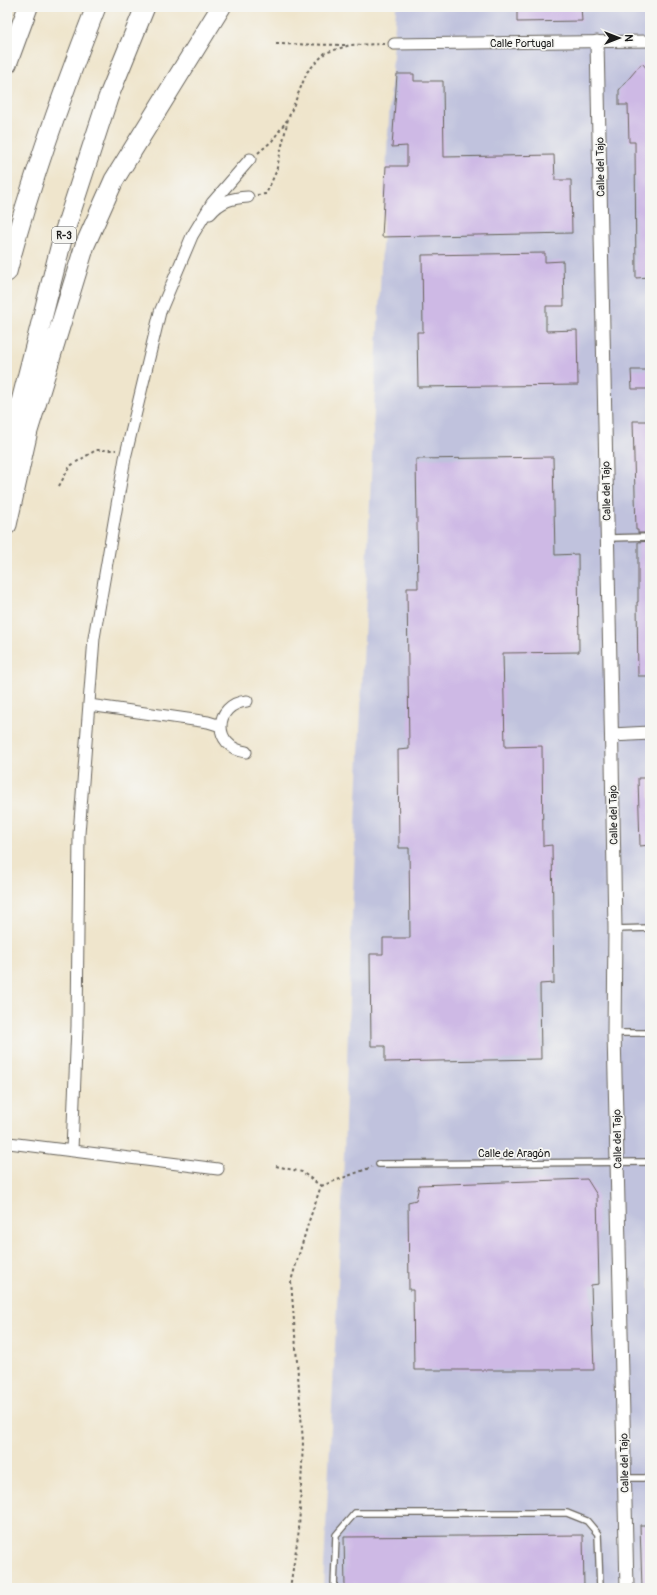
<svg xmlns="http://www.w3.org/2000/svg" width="657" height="1595" viewBox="0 0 657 1595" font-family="Pangolin,sans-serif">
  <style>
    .industrial { fill: #c0c2dd }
    .building { fill: #ceb9e5 }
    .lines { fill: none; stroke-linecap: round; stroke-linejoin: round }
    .service-casing { stroke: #66625a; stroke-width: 8 }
    .minor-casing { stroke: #66625a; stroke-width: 13 }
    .tertiary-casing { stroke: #66625a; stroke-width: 15 }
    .motorway-casing { stroke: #66625a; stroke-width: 21 }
    .path { stroke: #66625a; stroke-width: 2; stroke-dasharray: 3 3; stroke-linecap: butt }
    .service { stroke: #fff; stroke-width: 5.5 }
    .minor { stroke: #fff; stroke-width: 11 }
    .tertiary { stroke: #fff; stroke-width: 13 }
    .motorway { stroke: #fff; stroke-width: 19 }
    .labels { text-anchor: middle; stroke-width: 3.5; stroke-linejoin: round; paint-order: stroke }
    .shield { fill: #f6f6f2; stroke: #5d5d5c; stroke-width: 1 }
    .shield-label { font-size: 10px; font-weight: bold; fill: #1c1c1c }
    .street-label { font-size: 11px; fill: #1c1c1c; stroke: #f6f6f2 }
  </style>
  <rect width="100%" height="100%" fill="#f6f6f2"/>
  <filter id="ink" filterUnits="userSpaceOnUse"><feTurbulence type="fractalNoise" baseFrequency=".025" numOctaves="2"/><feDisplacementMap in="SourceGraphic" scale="8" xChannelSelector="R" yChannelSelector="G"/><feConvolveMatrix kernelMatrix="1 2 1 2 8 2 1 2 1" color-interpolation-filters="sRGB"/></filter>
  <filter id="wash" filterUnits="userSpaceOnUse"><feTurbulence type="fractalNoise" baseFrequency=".012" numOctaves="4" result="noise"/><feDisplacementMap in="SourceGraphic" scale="16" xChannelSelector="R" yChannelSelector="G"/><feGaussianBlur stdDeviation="0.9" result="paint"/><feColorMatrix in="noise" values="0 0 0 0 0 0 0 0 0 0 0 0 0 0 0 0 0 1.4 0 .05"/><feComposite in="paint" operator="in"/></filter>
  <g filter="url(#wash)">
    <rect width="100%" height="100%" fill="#efe5cc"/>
    <path class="industrial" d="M396,7H650V1588H323L343,1183L351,940L374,409L386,166Z"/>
    <g id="blocks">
      <path class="building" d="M517,7H581L582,21L517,22Z
        M642,63L648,70H650V277L636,278L635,142H629L628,105H619V90Z
        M397,74H414V81H443L444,157L554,155L555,180H571L572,233L382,237L386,166H407V146L392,147Z
        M545,253V262L563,261L564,306H546V331L577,330L578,385L418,387L417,332H423L422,255Z
        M631,370H650V389H632Z
        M633,421H650V533H638V530H636Z
        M553,457L555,555L578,554L579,652L503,653L505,747L542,746L543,846L552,845L554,983L540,984L541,1059L385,1062V1046H371L370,954H383V938H410L409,848H399L398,750L409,749L407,588H418L416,459Z
        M650,541V676H638L637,602H638V542Z
        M638,778H650V845L640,846Z
        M587,1179L597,1195L599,1284L591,1285L594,1370H414L413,1290H409L408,1202L416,1200L419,1185Z
        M640,1525H650V1588H642Z
        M583,1535L584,1588H345L344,1537Z"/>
    </g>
  </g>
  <g filter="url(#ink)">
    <use href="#blocks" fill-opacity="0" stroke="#66625a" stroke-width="1"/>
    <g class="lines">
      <defs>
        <path id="service" d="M608,538L650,537
          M615,929L650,928
          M615,1033H650
          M379,1164L650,1162
          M625,1478H650
          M334,1588L336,1535L355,1513H567L587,1521L598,1534L600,1588"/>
        <path id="minor" d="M394,44L650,41
          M210,214C221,201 232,198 248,197
          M89,705L208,722L221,726
          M246,752C212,747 213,704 247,701
          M9,1143L218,1169
          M72,1150L77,1026L79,834L94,638L125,458L160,312L192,236L212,203L250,159"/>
        <path id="tertiary" d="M597,42L612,760L615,929L614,1033L627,1588
          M612,735L650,733"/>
        <path id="motorway" d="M7,64L28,7
          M7,272C30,182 62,94 96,7
          M8,464L14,429L63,236L108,98L145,7
          M7,525L28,431L85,245L114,180L221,7"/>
      </defs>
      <use href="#service" class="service-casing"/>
      <use href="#minor" class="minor-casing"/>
      <use href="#tertiary" class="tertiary-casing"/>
      <use href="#motorway" class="motorway-casing"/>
      <path class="path" d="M276,44L347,45
        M258,153L272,141L287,120
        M257,195L266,194L276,172L288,119L307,72L325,53L350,45L384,44
        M59,486L70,466L96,450H116
        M276,1166L302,1172L321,1186L309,1221L291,1281L303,1442L299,1530L290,1588
        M321,1186L372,1167"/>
      <use href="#service" class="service"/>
      <use href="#minor" class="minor"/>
      <use href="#tertiary" class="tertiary"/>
      <use href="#motorway" class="motorway"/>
    </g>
  </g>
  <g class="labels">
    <rect class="shield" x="52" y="227" width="24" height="16" rx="3"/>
    <g class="shield-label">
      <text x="64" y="239">R-3</text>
    </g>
    <g class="street-label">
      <text x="522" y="47">Calle Portugal</text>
      <text transform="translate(600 167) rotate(-91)" y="4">Calle del Tajo</text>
      <text transform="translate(606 491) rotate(-91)" y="4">Calle del Tajo</text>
      <text transform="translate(613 815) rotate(-91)" y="4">Calle del Tajo</text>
      <text transform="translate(617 1139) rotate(-91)" y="4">Calle del Tajo</text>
      <text x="514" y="1157">Calle de Aragón</text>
      <text transform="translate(624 1463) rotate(-91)" y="4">Calle del Tajo</text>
    </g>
  </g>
  <rect width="657" height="1595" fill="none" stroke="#f6f6f2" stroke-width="24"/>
  <g transform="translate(619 38) rotate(90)" stroke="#f6f6f2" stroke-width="3" paint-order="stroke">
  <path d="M0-3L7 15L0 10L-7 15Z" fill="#1c1c1c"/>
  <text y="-6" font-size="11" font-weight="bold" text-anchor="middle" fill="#1c1c1c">N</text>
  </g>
</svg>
